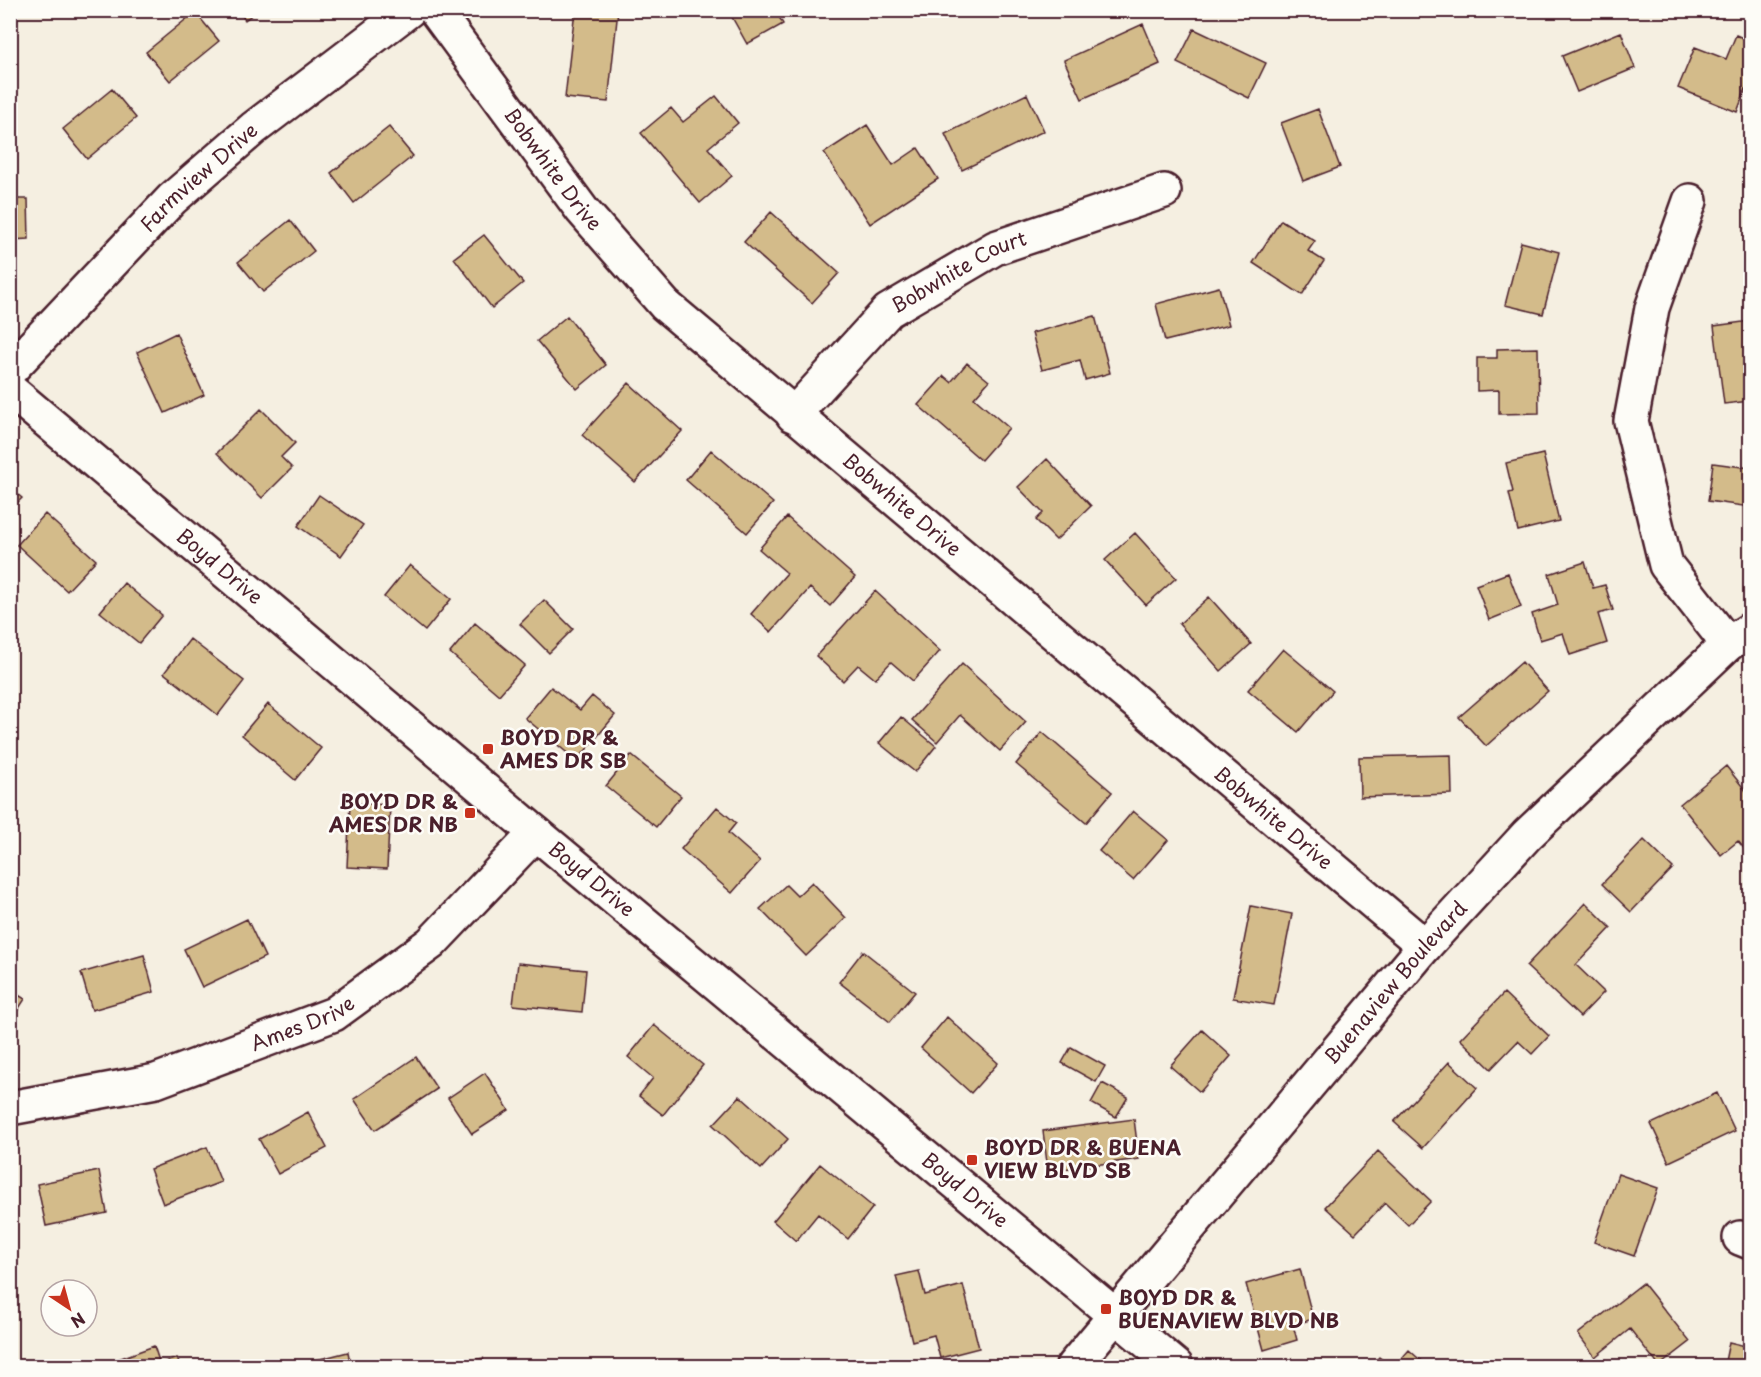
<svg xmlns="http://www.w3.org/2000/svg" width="1761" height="1377" viewBox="0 0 1761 1377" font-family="'Playpen Sans',sans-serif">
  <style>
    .building { fill: #d3bb8a; stroke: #4a1f2b; stroke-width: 1.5 }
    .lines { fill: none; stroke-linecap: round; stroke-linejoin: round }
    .street-casing { stroke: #4a1f2b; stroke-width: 38 }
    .secondary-casing { stroke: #4a1f2b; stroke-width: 38 }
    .street { stroke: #fdfcf7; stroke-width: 33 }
    .secondary { stroke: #fdfcf7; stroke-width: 33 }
    .poi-dot { fill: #c8321e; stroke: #fdfcf7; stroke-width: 2 }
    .labels { text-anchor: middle; stroke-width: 5; stroke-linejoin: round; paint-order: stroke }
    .street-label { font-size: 20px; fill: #4a1f2b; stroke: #fdfcf7 }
    .poi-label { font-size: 20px; font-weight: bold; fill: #4a1f2b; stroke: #fdfcf7; text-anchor: start }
  </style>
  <rect width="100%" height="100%" fill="#f5efe1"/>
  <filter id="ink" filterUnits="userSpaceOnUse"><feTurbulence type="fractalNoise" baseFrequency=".0167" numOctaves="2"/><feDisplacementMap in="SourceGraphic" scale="12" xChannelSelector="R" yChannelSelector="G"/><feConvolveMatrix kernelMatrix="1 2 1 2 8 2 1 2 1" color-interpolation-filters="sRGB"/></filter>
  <g filter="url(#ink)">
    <path class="building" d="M238,10H258L245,20Z
      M575,10H618L608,102L565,98Z
      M728,10H775L783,24L747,44Z
      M195,12L219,41L170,81L146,52Z
      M1143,24L1160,64L1082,99L1064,60Z
      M1194,29L1266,63L1249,98L1177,63Z
      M1621,32L1635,68L1577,92L1562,56Z
      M1736,35L1750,41V78L1737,112L1678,88L1695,47L1726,59Z
      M112,89L136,118L87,159L63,129Z
      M1027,94L1044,131L962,170L945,134Z
      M716,96L738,123L708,148L732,176L700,203L641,133L671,108L683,122Z
      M1318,109L1340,167L1303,181L1281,123Z
      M867,125L893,165L918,148L938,179L870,224L824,153Z
      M389,127L413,156L354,203L331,173Z
      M10,199H28L29,239L10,240Z
      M771,212L839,273L812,303L744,242Z
      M290,220L314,251L263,292L238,262Z
      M1281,220L1315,241L1308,251L1324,261L1302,295L1253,263Z
      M484,235L523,283L492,308L454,258Z
      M1521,242L1559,252L1543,314L1505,305Z
      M1219,287L1229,325L1165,341L1156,304Z
      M567,316L606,365L577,389L537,341Z
      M1095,316L1110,373L1085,380L1080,360L1042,370L1032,333Z
      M1750,321V401L1724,404L1714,326Z
      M176,333L204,395L165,413L137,352Z
      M1538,348L1539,413L1499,414V390L1477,391V358H1497V349Z
      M967,363L989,381L974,398L1009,428L981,460L918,405L944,376L951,382Z
      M629,383L682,431L635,482L582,435Z
      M261,409L295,443L281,457L292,468L262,498L217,453Z
      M711,450L773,503L747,533L686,480Z
      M1543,454L1559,521L1518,531L1509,493L1513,492L1506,463Z
      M1047,459L1091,506L1056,540L1036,520L1043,513L1018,487Z
      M1713,463L1750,468V507L1708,501Z
      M10,488L22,498L10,510Z
      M319,495L363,525L341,556L298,526Z
      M45,514L96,560L67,591L17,545Z
      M787,517L855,577L830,606L810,588L771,632L751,614L787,573L759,549Z
      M1135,533L1176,578L1146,605L1105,560Z
      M1585,562L1593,588L1605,585L1613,610L1598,614L1607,643L1570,655L1563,633L1540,640L1532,614L1558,605L1549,574Z
      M410,565L451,599L425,631L384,597Z
      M1508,573L1521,607L1489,620L1476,585Z
      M124,583L162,615L139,643L100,612Z
      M875,591L940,651L913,681L891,662L875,679L858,665L843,681L816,656Z
      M1209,597L1251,644L1221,671L1179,624Z
      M544,600L573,629L549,653L520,624Z
      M475,623L525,665L499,695L450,653Z
      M190,639L244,681L218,715L164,673Z
      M1283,649L1333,691L1298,732L1248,690Z
      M1522,662L1548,691L1486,746L1459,717Z
      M962,664L1026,722L1000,751L960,715L937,742L912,720Z
      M551,687L580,710L592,696L615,715L577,761L525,718Z
      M268,704L321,748L295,780L242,735Z
      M901,717L936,746L915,772L879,743Z
      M1042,732L1112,792L1086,823L1016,764Z
      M631,755L681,796L656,827L606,786Z
      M1451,755L1452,794L1360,797L1359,757Z
      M1726,766L1750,796V850L1747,852L1738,841L1721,855L1680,804Z
      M350,803L390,805L387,869L347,867Z
      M717,807L736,823L728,833L760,861L732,893L681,849Z
      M1133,811L1168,840L1133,880L1099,851Z
      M1644,840L1673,868L1631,912L1602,884Z
      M812,882L846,918L806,956L760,909L786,885L797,896Z
      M1586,903L1611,928L1576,965L1604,992L1580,1017L1526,966Z
      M1251,906L1292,914L1274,1005L1233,998Z
      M247,919L265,957L202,987L184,949Z
      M863,951L915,992L890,1022L839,982Z
      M144,955L154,992L92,1010L81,973Z
      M518,963L586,970L582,1012L513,1005Z
      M10,990L25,999L10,1022Z
      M1504,993L1549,1036L1532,1054L1518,1041L1491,1069L1460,1039Z
      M947,1017L998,1063L971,1093L921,1048Z
      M654,1025L703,1065L663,1115L639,1096L653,1078L628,1057Z
      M1202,1030L1231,1056L1200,1092L1170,1066Z
      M1071,1047L1105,1066L1096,1082L1062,1063Z
      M416,1057L437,1089L375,1130L354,1099Z
      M1449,1062L1477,1088L1423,1148L1394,1122Z
      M485,1073L509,1110L472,1134L448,1098Z
      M1102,1083L1128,1097L1116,1117L1091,1103Z
      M1717,1093L1735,1131L1669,1162L1651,1124Z
      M740,1096L788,1139L761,1169L713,1125Z
      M308,1112L327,1148L278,1174L259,1139Z
      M1134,1119L1139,1159L1048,1171L1043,1131Z
      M207,1147L221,1182L163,1204L150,1169Z
      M1378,1151L1431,1201L1408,1225L1385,1203L1355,1234L1325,1207Z
      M820,1164L873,1207L848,1239L818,1214L796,1241L773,1221Z
      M99,1171L107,1213L46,1226L37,1184Z
      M1618,1174L1658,1188L1634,1256L1594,1242Z
      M1300,1269L1313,1319L1293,1325L1297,1340L1264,1350L1246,1284Z
      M919,1271L925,1295L963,1285L979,1348L940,1358L934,1335L912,1341L896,1276Z
      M1643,1283L1690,1342L1659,1366L1630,1329L1595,1357L1578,1334Z
      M1729,1342L1750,1347V1366H1724Z
      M154,1346L160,1364L177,1358L180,1366H111L110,1362Z
      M1409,1350L1427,1366H1395Z
      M348,1352L351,1366H309L308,1362Z
      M1379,1357L1390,1366H1371Z
      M483,1358L485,1366H439Z"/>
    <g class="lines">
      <defs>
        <g id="street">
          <path id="s1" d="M435,10L582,210L665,305L1425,946"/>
          <path d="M1690,201L1652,308L1631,421L1666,565L1728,644"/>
          <path id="s2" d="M10,370L172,199L254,128L409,10"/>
          <path id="s3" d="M793,415L888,311L995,248L1164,191"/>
          <path id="s4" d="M10,1108L156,1081L334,1014L431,943L536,833"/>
          <path d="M1740,1238L1750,1242"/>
          <path id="s5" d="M1073,1366L1425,946L1527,835L1728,644L1750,630"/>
        </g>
        <g id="secondary">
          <path id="s6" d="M10,390L536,833L1176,1366"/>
        </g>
      </defs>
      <use href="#street" class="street-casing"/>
      <use href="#secondary" class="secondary-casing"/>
      <use href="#street" class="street"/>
      <use href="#secondary" class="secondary"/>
    </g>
  </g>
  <g class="poi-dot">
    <rect x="482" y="743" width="12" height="12" rx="3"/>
    <rect x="464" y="807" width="12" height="12" rx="3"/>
    <rect x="966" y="1154" width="12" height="12" rx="3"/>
    <rect x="1100" y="1303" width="12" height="12" rx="3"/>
  </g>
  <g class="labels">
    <g class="street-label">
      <text dy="7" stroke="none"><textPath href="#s1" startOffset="198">Bobwhite Drive</textPath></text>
      <text dy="7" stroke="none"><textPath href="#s2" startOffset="270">Farmview Drive</textPath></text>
      <text dy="7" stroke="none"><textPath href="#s3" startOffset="222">Bobwhite Court</textPath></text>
      <text dy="7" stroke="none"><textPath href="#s1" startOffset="684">Bobwhite Drive</textPath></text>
      <text dy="7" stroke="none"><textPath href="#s6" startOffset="274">Boyd Drive</textPath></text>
      <text dy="7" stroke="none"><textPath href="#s1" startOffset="1170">Bobwhite Drive</textPath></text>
      <text dy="7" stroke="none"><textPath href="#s6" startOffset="760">Boyd Drive</textPath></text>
      <text dy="7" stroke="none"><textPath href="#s5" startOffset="501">Buenaview Boulevard</textPath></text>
      <text dy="7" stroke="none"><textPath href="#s4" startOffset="306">Ames Drive</textPath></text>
      <text dy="7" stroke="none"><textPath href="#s6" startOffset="1246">Boyd Drive</textPath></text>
    </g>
    <g class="poi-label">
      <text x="500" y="745">BOYD DR &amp;<tspan x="500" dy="23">AMES DR SB</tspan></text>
      <text x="458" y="809" text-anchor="end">BOYD DR &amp;<tspan x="458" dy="23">AMES DR NB</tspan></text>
      <text x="984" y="1155">BOYD DR &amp; BUENA<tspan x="984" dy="23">VIEW BLVD SB</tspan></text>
      <text x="1118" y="1305">BOYD DR &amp;<tspan x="1118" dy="23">BUENAVIEW BLVD NB</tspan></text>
    </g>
  </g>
  <rect width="1761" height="1377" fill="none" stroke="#fdfcf7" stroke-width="36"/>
  <rect x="18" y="18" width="1725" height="1341" fill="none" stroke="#4a1f2b" stroke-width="2" filter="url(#ink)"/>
  <g transform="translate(69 1308) rotate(144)"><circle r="28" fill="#fdfcf7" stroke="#b5a4a5" stroke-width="1.5"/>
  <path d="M0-4.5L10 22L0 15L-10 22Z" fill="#c8321e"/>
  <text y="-9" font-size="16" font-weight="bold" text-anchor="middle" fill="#4a1f2b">N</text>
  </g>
</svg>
